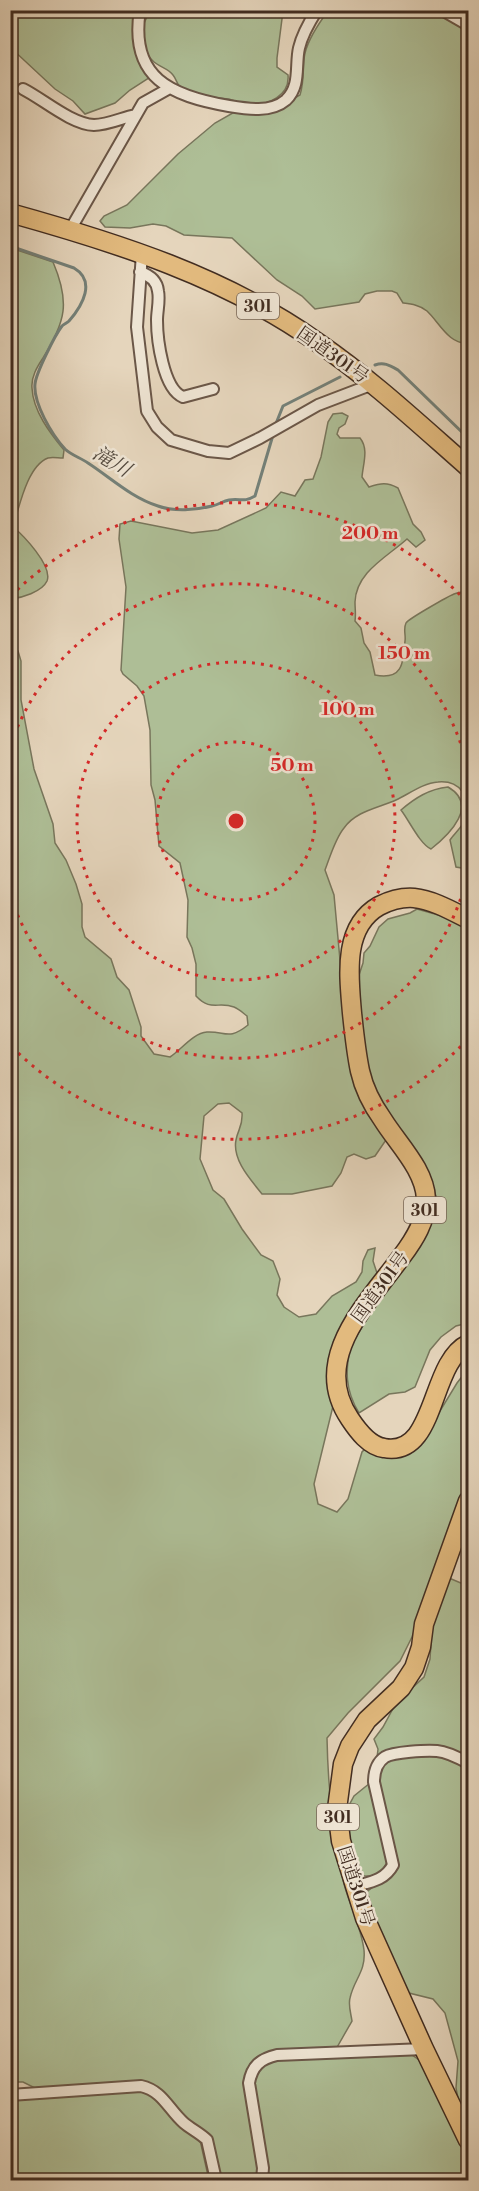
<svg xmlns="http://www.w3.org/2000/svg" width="479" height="2191" viewBox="0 0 479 2191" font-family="'Libre Bodoni','Noto Serif JP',serif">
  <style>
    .green { fill: #aebe96; stroke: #78765c; stroke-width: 1.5 }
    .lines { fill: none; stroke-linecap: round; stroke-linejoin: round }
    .stream { stroke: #748078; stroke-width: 3 }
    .street-casing { stroke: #6b5748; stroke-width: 14 }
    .highway-casing { stroke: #422d21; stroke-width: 21 }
    .street { stroke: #eee4d3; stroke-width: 10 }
    .highway { stroke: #e2ba7e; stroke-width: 18 }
    .ring { fill: none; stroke: #d62828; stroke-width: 3; stroke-dasharray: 3 6 }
    .labels { text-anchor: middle; stroke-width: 5; stroke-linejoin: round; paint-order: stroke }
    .shield { fill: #eee4d3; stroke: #766456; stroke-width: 1.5 }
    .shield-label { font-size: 16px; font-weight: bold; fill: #422d21 }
    .street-label { font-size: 18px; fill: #422d21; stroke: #eee4d3 }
    .water-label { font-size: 20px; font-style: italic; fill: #53493e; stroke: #eee4d3 }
    .centre { fill: #d62828; stroke: #eee4d3; stroke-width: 3 }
    .ring-label { font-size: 18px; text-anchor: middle; font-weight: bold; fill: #d62828; stroke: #eee4d3; stroke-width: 5; stroke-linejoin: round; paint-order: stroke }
  </style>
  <rect width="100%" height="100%" fill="#e5d5bc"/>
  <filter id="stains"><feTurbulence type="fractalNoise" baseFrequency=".00333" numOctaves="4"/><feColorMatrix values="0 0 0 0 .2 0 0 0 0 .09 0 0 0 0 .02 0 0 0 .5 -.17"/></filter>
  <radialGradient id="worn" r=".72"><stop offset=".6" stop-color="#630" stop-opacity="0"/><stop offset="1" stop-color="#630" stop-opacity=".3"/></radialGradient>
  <path class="green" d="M11,11H138L136,23L152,76L130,90L115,103L85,114L73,101L55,89L11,48Z
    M163,11H283L277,58V67L288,75C290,96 268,105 250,105C242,105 235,100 228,99C213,97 197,97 183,90C177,86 177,80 173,75C169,69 160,67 154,62C140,50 138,27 150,13H160Z
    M328,11H438L468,28V343C449,345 439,322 427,311C420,305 411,304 403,303L397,293L392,291H377L365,294L359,302L315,309L302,296L277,280L232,238L184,235L166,226L153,224L130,228L105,227L100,221L104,216L127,205L178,154L215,123L238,110L277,108L300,95C305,79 302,67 305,53C309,37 319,23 328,11Z
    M11,248L53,262C70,302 66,321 43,358C37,367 31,377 32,388C33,411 50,433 64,450L63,458C58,458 52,457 48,458C27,466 19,508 13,527C23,535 53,566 47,581C42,592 21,598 11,599Z
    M342,413L348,416L345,424L339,428L337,434L340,438H360C369,449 363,464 362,477L369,487C381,483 387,482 398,488L413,524L421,532L425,540L416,547L407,539C387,557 356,572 355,602C355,609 356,614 355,621L361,628L364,643L370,652L375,675C402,680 403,665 405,641C406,635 403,629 406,623C408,619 449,596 454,594C459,592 464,592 468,591V869L456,867L450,840C454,834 464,825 466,818C471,797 460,780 438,782C423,783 409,794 396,800C378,808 356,811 344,828C335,839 330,857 325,870L334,895L346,1025L386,1140L375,1156L366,1159L354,1154L347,1157L341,1173L332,1186L292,1194H262C251,1180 232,1160 236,1140C238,1129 243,1126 242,1113L229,1103L218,1104L204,1116L200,1159L213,1190L224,1199L242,1229L261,1255L273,1261L280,1279L277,1295L284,1307L299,1317L316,1314L332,1296L356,1282L362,1272L363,1261L368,1250L375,1248L373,1261L378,1276L334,1340L329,1359L328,1383L334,1402L314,1484L318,1504L337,1512L348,1499L362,1452L366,1448L426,1434L457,1383L468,1369V1483L412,1637L400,1661L348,1713L327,1738C328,1789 332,1834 344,1884C350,1906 361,1927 364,1950C366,1972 354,1979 350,1998C348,2005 351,2014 352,2021L336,2049L268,2052C260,2055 253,2058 249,2066C242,2080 257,2147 259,2166L257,2180H221L210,2136L204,2130L188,2121L161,2091L39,2090L23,2082H11L10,645L18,651L21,661V700L34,769L53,824L55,843L66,860L76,884L82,904V927L85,937L111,959L117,977L129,990L141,1027V1036L154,1054L170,1057C181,1050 193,1033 207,1032C226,1031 228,1041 248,1025L247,1016C243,1013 239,1009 234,1007C218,1001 211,1012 196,996V964L192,948L187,937L188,900L180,863L159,846L155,800L151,785L150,730L144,696L137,686L123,674L121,670L126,587L119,539L120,524L131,521L192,533L218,530L266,508L281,492L295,496L305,480L313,479L321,457L328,422L333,414Z
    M448,787C479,805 450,834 431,849C420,844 410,822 401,810C415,798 429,789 448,787Z
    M417,909L449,918L468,929V1323L456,1326L441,1337L430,1350L415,1387L405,1392L389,1394L359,1413C345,1390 345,1370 351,1345L433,1212L436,1196L431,1183L379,1102L366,1066L356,984L363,963L364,953L370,946L379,927L388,919L410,913Z
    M449,1578L468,1586V1758L451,1750L377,1758L378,1749L374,1739L383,1727L396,1703L424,1677L430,1659L432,1627Z
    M441,1756L468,1767V2126L460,2109L456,2088L458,2061L445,2013L433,1999L405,1992L384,1950L366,1893C379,1877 392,1889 398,1861L378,1784L379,1774L384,1762L398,1757Z
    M370,1783L387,1862C380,1877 367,1880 354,1871L346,1811L354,1796Z
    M409,2053L425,2064L468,2151V2180H265L254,2083C257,2071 262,2067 272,2060Z
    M140,2090L149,2091L200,2140L209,2180H11V2098Z"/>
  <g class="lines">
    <path class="stream" d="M10,246L74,268C96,281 83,305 69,321C67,323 64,324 62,326C55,335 36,373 35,384C33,403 52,435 65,449C71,455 81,458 88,463C111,478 132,498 158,506C174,512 196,510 212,506C218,505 223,501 229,500C241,498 243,503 255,496L273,435
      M375,365C384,362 389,365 398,370L468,438
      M275,426L283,406L340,377"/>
    <defs>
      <path id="street" d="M140,10C129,78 171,96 229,106C247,109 271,113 286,100C301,86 295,65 299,48C302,35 310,21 317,10
        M442,10L468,25
        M23,89C43,99 71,124 94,125C107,125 122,118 135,115
        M70,230L143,103L168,89
        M142,253L137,327L147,411L157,427L171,440L208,451L229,453L260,438L318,405L373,384
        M140,272C149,275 157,281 158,291C160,300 157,311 157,320C157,339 163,389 183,397L213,389
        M356,1886C371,1882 385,1880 393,1865L374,1782C374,1772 376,1763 385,1757C393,1752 427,1750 437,1751C448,1752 459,1758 468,1763
        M10,2095L141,2086C163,2091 168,2109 184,2123C191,2129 200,2133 207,2140L216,2180
        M262,2180L263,2168L249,2083C252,2066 260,2059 277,2055L424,2049"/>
      <path id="highway" d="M10,213C118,243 225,277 317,342C371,379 419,424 468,467
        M468,919C452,911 433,900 414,898C401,897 391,900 379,906C342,927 349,977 352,1013C354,1032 356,1052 360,1071C364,1089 373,1106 383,1120C398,1144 425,1170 426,1199C427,1220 414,1240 402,1256C368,1303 309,1359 350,1419C358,1431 369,1446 384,1448C437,1458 429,1363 468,1344
        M468,1501L424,1624L421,1647L414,1668L401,1688L367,1720L350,1746L343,1764L337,1809L341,1841L365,1918L424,2049L468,2140"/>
    </defs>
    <use href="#street" class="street-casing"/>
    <use href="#highway" class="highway-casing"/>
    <use href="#street" class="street"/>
    <use href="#highway" class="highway"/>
  </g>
  <g class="ring">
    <circle cx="236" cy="821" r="79"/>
    <circle cx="236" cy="821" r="159"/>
    <path d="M468 873A238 238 0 0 1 11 898M11 744A238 238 0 0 1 468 769"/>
    <path d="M467 1040A318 318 0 0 1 11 1046M11 596A318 318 0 0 1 467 602"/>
  </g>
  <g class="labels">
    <g class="shield">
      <rect x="237" y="293" width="42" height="26" rx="4.5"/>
      <rect x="404" y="1197" width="42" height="26" rx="4.5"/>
      <rect x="317" y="1804" width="42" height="26" rx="4.5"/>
    </g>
    <g class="shield-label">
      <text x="258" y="312">301</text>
      <text x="425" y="1216">301</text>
      <text x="338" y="1823">301</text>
    </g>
    <g class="street-label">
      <text transform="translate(333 355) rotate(35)" y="6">国道301号</text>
      <text transform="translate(380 1287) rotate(-54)" y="6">国道301号</text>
      <text transform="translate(356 1886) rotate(72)" y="6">国道301号</text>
    </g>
    <g class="water-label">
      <text transform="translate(112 461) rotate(31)" y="7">滝川</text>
    </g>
  </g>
  <circle cx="236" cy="821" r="9" class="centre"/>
  <g class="ring-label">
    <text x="370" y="539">200 m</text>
    <text x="404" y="659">150 m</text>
    <text x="348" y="715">100 m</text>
    <text x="292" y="771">50 m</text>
  </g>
  <rect width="479" height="2191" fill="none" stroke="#e5d5bc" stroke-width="36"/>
  <rect x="12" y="12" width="455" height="2167" fill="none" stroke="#422d21" stroke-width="3"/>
  <rect x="18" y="18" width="443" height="2155" fill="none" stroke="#422d21" stroke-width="1.5"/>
  <rect width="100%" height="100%" filter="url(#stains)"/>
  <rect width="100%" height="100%" fill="url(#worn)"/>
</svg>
